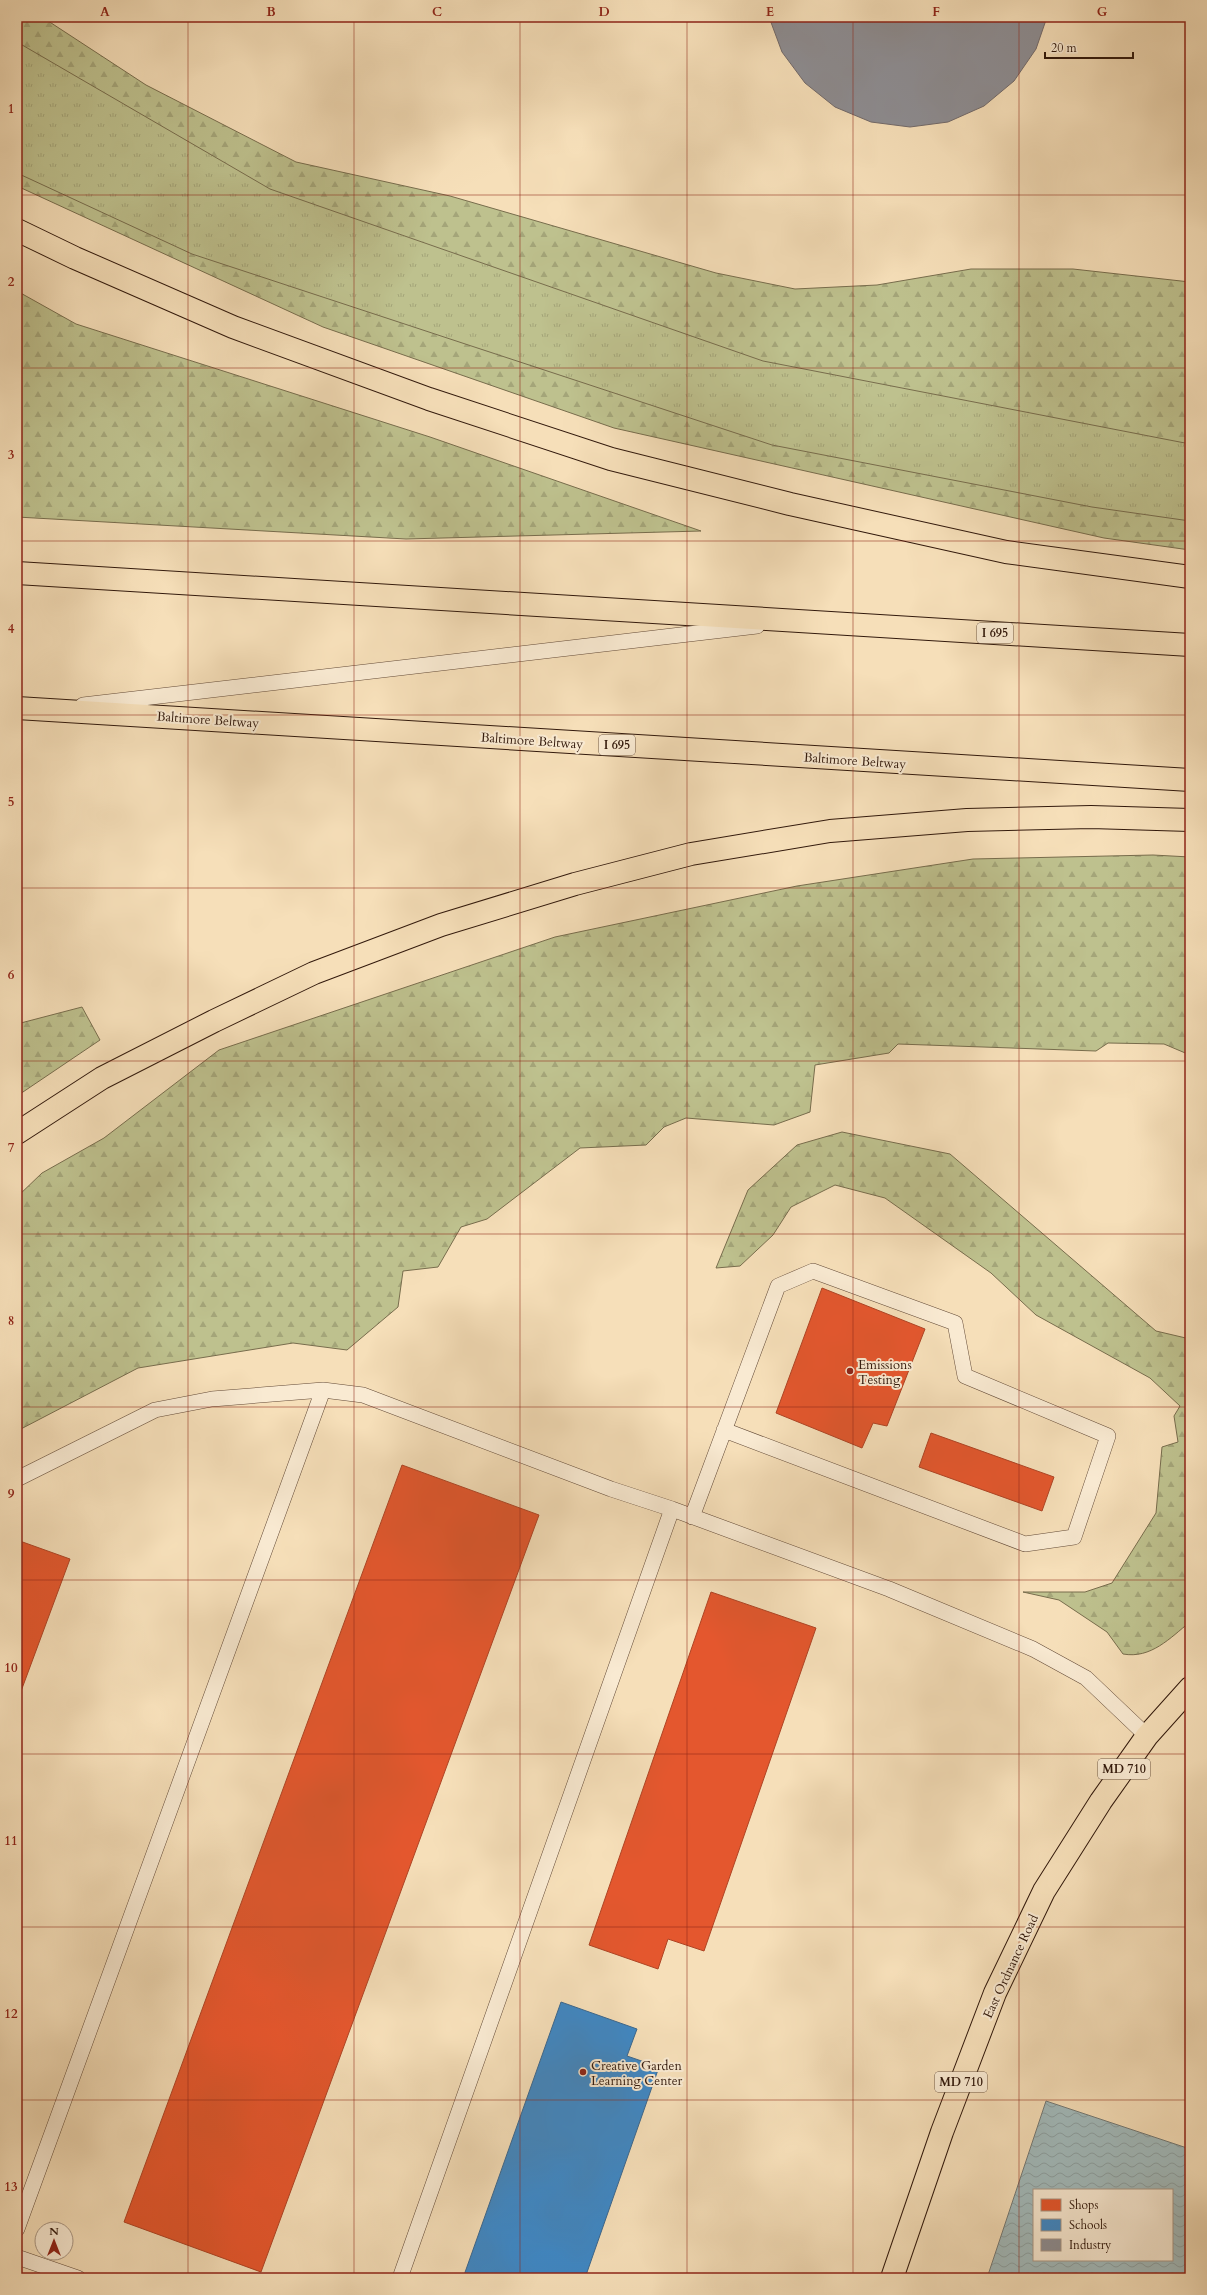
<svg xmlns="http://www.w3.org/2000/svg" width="1207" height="2295" viewBox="0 0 1207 2295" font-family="Cardo,serif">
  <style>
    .forest { fill: url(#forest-firs); stroke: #786d4d }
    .park { fill: url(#park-tufts); stroke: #786d4d }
    .water { fill: url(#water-waves); stroke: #757a75; fill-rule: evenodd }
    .shops { fill: #e4572e; stroke: #af4424 }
    .schools { fill: #3f88c5; stroke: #3b678e }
    .industry { fill: #8d8d92; stroke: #726a6a }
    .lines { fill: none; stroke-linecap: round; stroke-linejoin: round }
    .service-casing { stroke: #634a37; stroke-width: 16 }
    .primary-casing { stroke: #32190c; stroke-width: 24 }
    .motorway-casing { stroke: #32190c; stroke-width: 24 }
    .service { stroke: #f9ead2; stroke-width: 15 }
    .primary { stroke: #f6dfb9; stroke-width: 22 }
    .motorway { stroke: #f6dfb9; stroke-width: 22 }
    .grid { fill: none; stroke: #8f2418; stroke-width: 1; stroke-opacity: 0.55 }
    .poi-dot { fill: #8f2418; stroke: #f9ead2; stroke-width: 1.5 }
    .labels { text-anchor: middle; stroke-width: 4; stroke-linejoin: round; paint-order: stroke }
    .shield { fill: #f9ead2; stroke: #6e5847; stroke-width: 1 }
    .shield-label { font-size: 12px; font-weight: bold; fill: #32190c }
    .street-label { font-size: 13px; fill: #32190c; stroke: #f9ead2 }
    .poi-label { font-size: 13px; fill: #32190c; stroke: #f9ead2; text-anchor: start }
    .neatline { fill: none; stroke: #8f2418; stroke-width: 1.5 }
    .grid-label { font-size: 13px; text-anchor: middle; font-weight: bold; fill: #8f2418 }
  </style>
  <defs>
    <pattern id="forest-firs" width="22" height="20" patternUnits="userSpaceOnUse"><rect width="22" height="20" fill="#bec18e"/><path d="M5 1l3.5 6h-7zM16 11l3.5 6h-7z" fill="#a4a579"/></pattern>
    <pattern id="park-tufts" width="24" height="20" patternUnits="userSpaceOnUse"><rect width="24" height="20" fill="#bec18e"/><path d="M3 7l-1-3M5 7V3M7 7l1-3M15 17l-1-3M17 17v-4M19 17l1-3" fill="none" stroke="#a4a579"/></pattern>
    <pattern id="water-waves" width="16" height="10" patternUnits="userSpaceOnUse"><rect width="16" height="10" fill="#a2babb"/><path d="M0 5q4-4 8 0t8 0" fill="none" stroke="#8c9fa0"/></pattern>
  </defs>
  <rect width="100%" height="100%" fill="#f6dfb9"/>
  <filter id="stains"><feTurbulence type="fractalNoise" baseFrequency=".005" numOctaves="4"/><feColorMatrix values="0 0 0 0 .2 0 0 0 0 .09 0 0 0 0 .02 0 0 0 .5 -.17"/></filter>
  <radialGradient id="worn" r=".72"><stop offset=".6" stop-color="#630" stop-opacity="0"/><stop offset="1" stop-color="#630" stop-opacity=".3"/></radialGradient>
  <path class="forest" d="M17,17H42L146,85L296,162L450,196L716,273L795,289L877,285L971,269H1073L1190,282V550L1104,538L614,428L323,327L17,186Z
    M17,291L76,324L430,437L701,531L406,539L17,517Z
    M1153,855L1190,857V1055L1164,1044L1108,1043L1096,1051L898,1044L889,1053L815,1065L810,1112L774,1125L686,1118L664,1127L646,1145L580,1148L487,1219L461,1227L438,1267L403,1271L398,1307L347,1350L293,1343L138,1368L17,1431V1197L42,1173L104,1138L219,1050L555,937L797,886L973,859Z
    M82,1007L100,1040L17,1096V1024Z
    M842,1132L950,1154L1156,1331L1190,1339V1622C1170,1638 1151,1659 1123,1654L1107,1632L1059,1600L1023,1592H1085L1112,1583L1156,1513L1162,1447L1178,1442L1174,1416L1180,1406L1150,1378L1036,1315L991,1273L885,1198L835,1185L791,1207L773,1235L740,1266L716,1268L748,1190L797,1145Z"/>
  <path class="park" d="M17,42L270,189L763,361L1190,444V521L1092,507L772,445L192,254L17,173Z"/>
  <path class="water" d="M1046,2101L1190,2149V2278H987ZM1034,2190H1172V2260H1034Z"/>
  <path class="shops" d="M822,1288L925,1329L887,1426L873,1423L862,1448L776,1413Z
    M931,1433L1054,1477L1042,1511L919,1467Z
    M402,1465L539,1515L261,2272L124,2222Z
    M17,1540L70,1559L17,1702Z
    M711,1592L816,1628L704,1951L668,1939L658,1969L589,1945Z"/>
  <path class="schools" d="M561,2002L637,2029L627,2056L659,2067L585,2278H463Z"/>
  <path class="industry" d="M769,17H1047L1036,49L1014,81L984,106L948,122L910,127L871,122L835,107L805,83L782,52Z"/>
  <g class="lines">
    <defs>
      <path id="service" d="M83,705L757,626
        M17,1479L155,1410L212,1399L323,1390L363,1395L611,1489L672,1509L889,1589L1033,1649L1086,1678L1147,1736
        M692,1517L778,1286L813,1271L955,1323L965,1376L1108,1436L1074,1537L1025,1544L724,1430
        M17,2229L323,1390
        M17,2257L78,2278
        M400,2278L672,1509"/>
      <path id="primary" d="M892,2278L942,2132L995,1993L1044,1891L1101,1801L1147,1736L1190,1688"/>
      <path id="motorway" d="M17,230L75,258L233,327L429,399L611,459L790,504L1006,552L1190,577
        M17,573L1190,645
        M17,708L1190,780
        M17,1133L102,1078L214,1021L314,973L441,925L575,884L691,854L830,831L967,820L1091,817L1190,820"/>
    </defs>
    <use href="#service" class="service-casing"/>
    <use href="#primary" class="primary-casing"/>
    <use href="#motorway" class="motorway-casing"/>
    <use href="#service" class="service"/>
    <use href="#primary" class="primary"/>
    <use href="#motorway" class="motorway"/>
  </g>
  <path class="grid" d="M188,17V2278M354,17V2278M520,17V2278M687,17V2278M853,17V2278M1019,17V2278M17,195H1190M17,368H1190M17,541H1190M17,715H1190M17,888H1190M17,1061H1190M17,1234H1190M17,1407H1190M17,1580H1190M17,1754H1190M17,1927H1190M17,2100H1190"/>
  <g class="poi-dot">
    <circle cx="850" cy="1371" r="4"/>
    <circle cx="583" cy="2072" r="4"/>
  </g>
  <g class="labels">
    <g class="shield">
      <rect x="977" y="623" width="36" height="20" rx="3"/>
      <rect x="599" y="735" width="36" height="20" rx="3"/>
      <rect x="1098" y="1759" width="52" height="20" rx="3"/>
      <rect x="935" y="2072" width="52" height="20" rx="3"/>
    </g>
    <g class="shield-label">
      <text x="995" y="637">I 695</text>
      <text x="617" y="749">I 695</text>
      <text x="1124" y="1773">MD 710</text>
      <text x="961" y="2086">MD 710</text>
    </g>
    <g class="street-label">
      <text transform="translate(208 719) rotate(4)" y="5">Baltimore Beltway</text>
      <text transform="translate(532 740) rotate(4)" y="5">Baltimore Beltway</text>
      <text transform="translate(855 760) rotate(4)" y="5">Baltimore Beltway</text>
      <text transform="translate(1010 1966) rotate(-65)" y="5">East Ordnance Road</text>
    </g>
    <g class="poi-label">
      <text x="858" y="1369">Emissions<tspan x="858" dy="15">Testing</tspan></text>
      <text x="591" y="2070">Creative Garden<tspan x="591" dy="15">Learning Center</tspan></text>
    </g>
  </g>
  <rect width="1207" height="2295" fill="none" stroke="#f6dfb9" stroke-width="44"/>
  <rect x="1033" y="2189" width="140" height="72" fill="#f9ead2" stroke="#a99683"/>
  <rect x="1041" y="2199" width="20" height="12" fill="#e4572e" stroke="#a99683"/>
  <text x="1069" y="2209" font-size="12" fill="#32190c">Shops</text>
  <rect x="1041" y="2219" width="20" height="12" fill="#3f88c5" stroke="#a99683"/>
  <text x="1069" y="2229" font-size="12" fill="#32190c">Schools</text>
  <rect x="1041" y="2239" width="20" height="12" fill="#8d8d92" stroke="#a99683"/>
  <text x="1069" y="2249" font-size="12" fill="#32190c">Industry</text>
  <g transform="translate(54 2241)"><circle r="19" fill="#f9ead2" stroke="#a99683"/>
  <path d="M0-3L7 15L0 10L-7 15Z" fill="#8f2418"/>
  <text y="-6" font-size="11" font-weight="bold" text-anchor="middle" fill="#32190c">N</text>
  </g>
  <path d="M1045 52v6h88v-6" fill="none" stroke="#32190c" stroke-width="2"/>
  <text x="1051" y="52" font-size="12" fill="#32190c" stroke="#f9ead2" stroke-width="3" paint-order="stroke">20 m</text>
  <rect x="22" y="22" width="1163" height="2251" class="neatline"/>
  <g class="grid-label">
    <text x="105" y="16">A</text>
    <text x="271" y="16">B</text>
    <text x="437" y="16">C</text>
    <text x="604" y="16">D</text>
    <text x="770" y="16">E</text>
    <text x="936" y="16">F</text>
    <text x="1102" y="16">G</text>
    <text x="11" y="113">1</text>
    <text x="11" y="286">2</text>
    <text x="11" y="459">3</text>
    <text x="11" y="633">4</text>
    <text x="11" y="806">5</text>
    <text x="11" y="979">6</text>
    <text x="11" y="1152">7</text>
    <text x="11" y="1325">8</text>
    <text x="11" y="1498">9</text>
    <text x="11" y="1672">10</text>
    <text x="11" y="1845">11</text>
    <text x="11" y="2018">12</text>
    <text x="11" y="2191">13</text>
  </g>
  <rect width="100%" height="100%" filter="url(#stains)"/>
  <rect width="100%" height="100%" fill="url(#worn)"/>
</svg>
